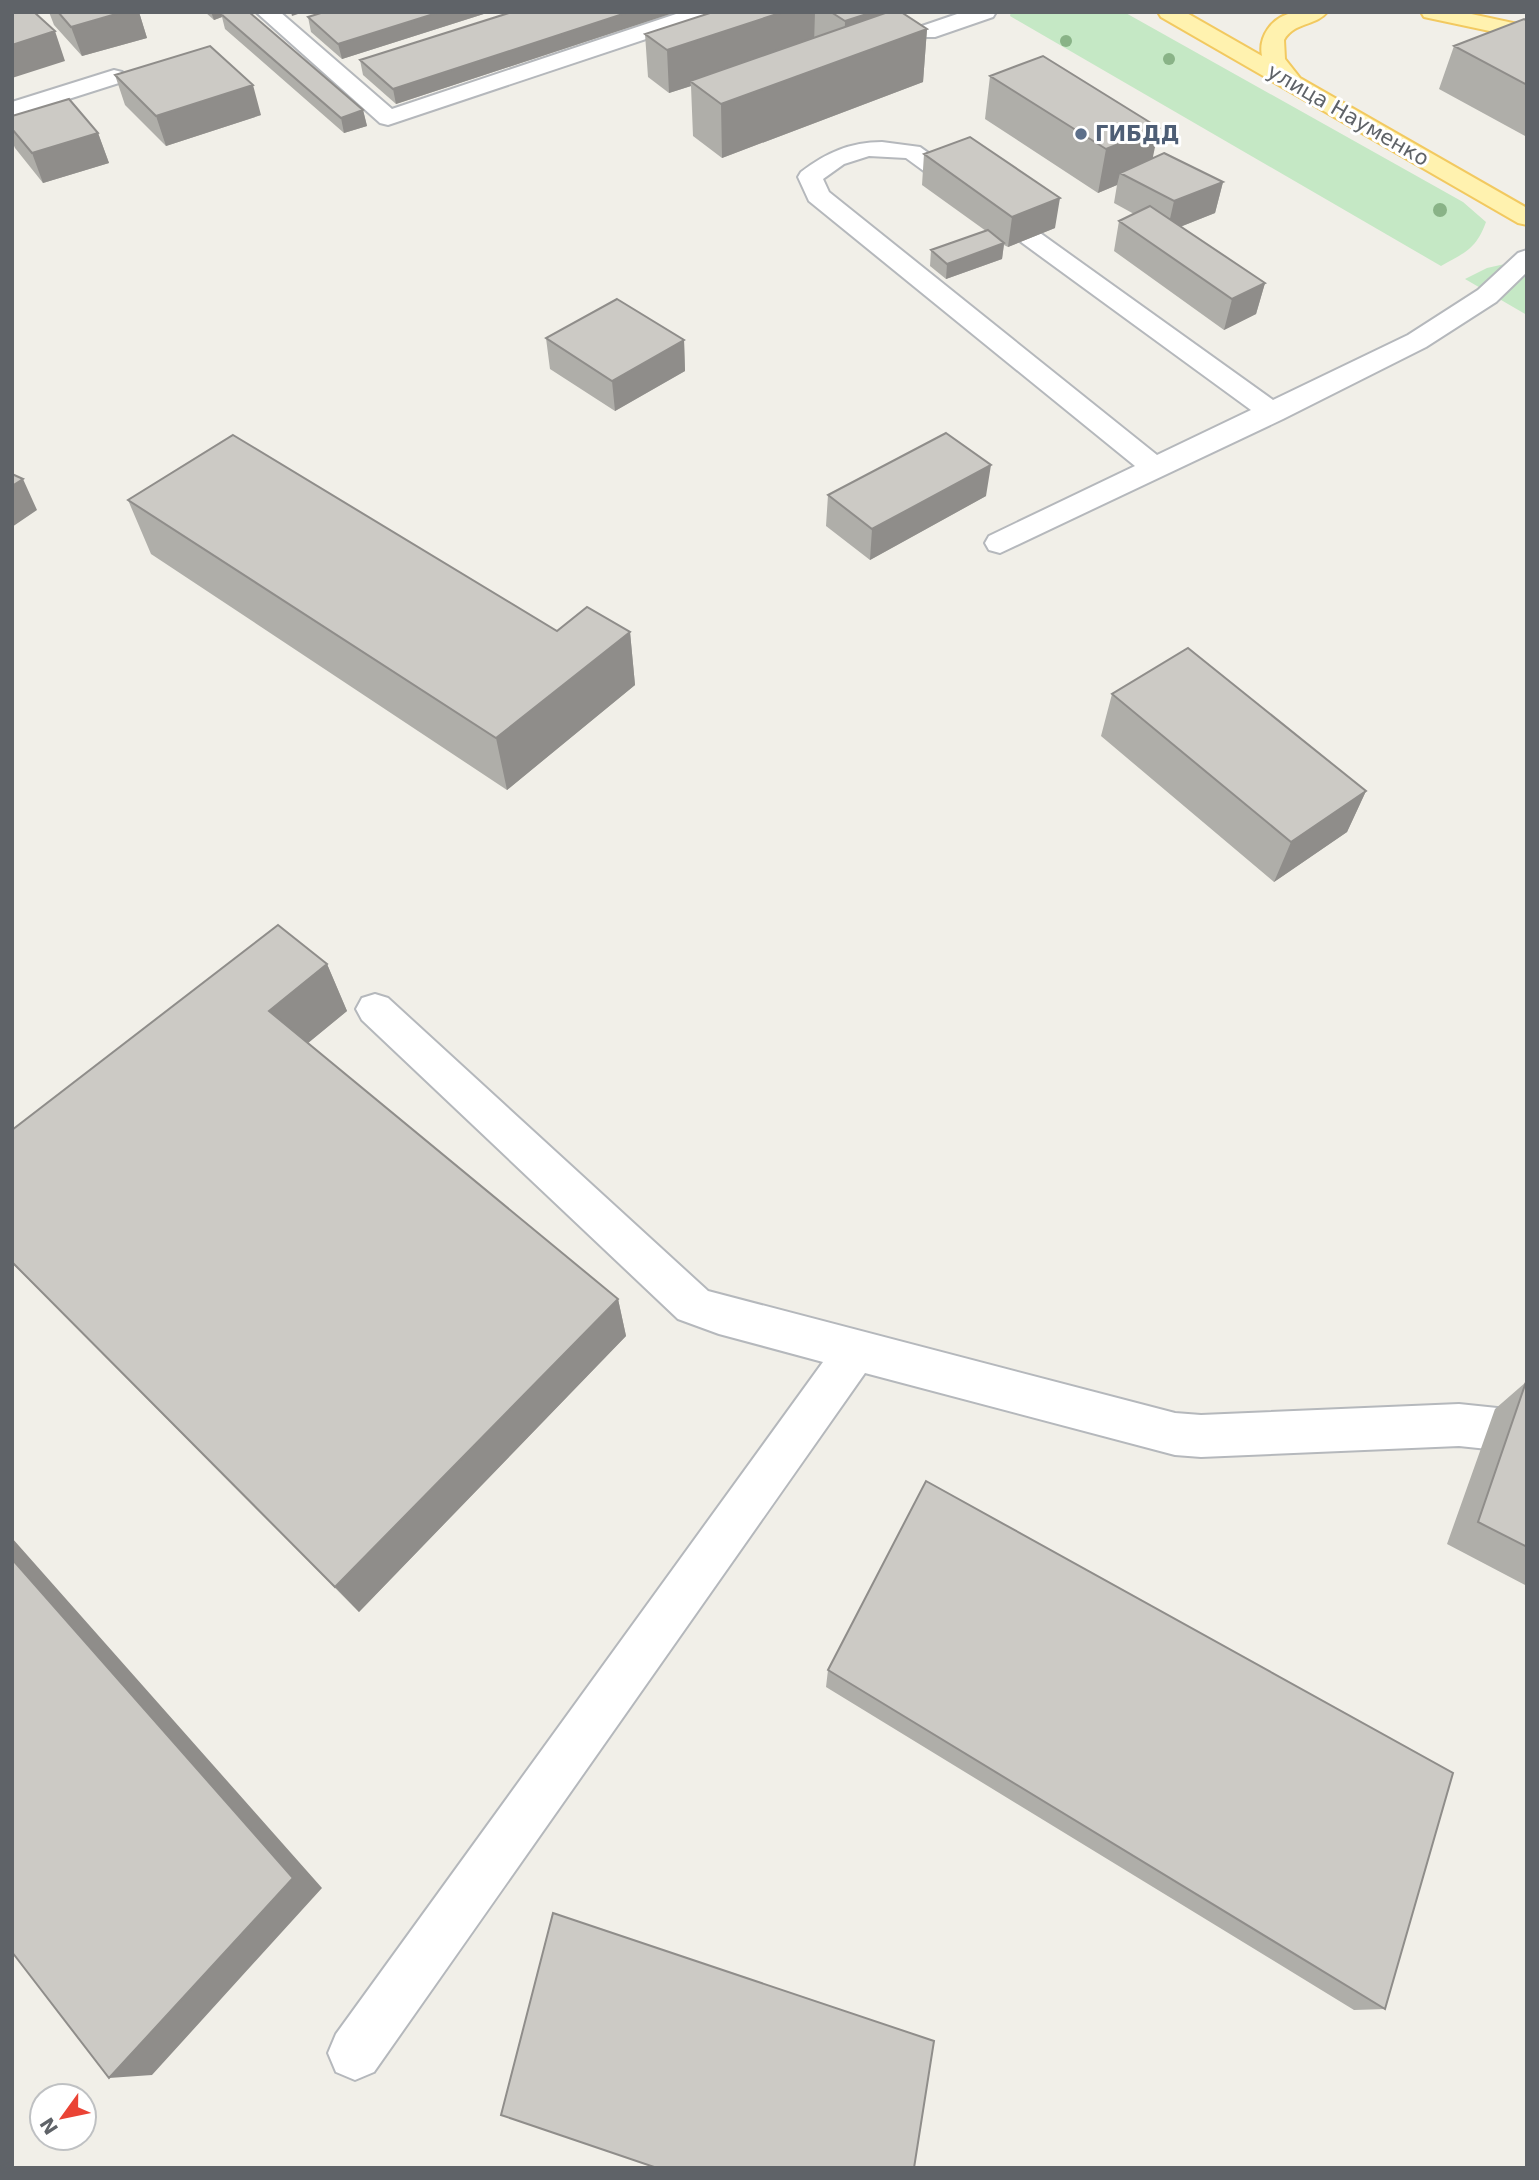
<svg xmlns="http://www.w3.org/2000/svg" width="1539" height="2180" viewBox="0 0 1539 2180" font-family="'DejaVu Sans',sans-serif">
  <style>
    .green { fill: #c5e8c5 }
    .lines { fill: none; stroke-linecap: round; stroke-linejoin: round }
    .minor-casing { stroke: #b5b8bc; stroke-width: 4 }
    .major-casing { stroke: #f2c960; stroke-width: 4 }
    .minor { fill: #fff; fill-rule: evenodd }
    .major { fill: #fff2af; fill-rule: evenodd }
    .tree { fill: #89b387 }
    .wall { fill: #afaea9 }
    .shaded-wall { fill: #8f8d8a }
    .building { fill: #cccac5; stroke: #8f8d8a; stroke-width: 2 }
    .service-dot { fill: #5c6f8a; stroke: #fff; stroke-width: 2.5 }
    .labels { text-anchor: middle; stroke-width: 6; stroke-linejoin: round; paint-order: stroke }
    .far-street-label { font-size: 21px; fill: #5f6368; stroke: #fff }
    .far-service-label { font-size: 21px; font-weight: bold; fill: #4e5e75; stroke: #fff; text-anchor: start }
  </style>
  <rect width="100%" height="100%" fill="#f1efe8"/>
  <path class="green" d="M1011,12H1124L1463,202L1486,222C1476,249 1466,252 1441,266L1010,16Z
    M1527,259V315L1465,279L1487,268Z"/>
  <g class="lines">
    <defs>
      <path id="minor" d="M256,12H280L392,109L682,12H715L712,17L388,125L380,123Z
        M963,12H996L993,17L935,37H919L916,32L919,27Z
        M114,70L122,72L125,77L122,82L12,117V102Z
        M882,142L920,147L1273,400L1408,335L1478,290L1518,253L1527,250V272L1496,302L1426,347L1283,419L1000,553L989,550L985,543L989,536L1135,466L809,201L798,177L801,172C826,153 850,142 882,142ZM869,156L906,158L1251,410L1157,455L829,192L823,179L844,164Z
        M375,994L388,998L708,1291L1175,1413L1201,1415L1459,1404L1527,1411V1453L1459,1446L1201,1457L1175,1455L865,1373L374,2072L355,2080L336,2072L328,2053L336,2034L823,1362L719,1334L678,1319L362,1020L356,1009L362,998Z"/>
      <path id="major" d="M1158,12H1185L1262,56C1258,37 1272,17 1292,13C1302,10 1316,12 1327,12C1316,26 1294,22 1284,40L1285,59L1300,78L1527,208V225L1518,223L1161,17Z
        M1421,12H1462L1527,26V39L1424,17Z"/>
    </defs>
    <use href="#minor" class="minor-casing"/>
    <use href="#major" class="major-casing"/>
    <use href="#minor" class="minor"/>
    <use href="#major" class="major"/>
  </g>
  <g class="tree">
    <circle cx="1066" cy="41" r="6"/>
    <circle cx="1169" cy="59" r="6"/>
    <circle cx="1440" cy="210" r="7"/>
  </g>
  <path class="wall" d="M49,12H139L147,38L82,56L54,25Z
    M205,12H249L363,110L367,126L344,133L225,29L222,17L214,20Z
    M324,12H490L342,59L311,32L308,17Z
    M512,12H676L396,104L363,75L360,60Z
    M713,12H901L927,29L923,82L722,158L693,136L691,86L669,93L648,77L645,34Z
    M1527,21V137L1439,89L1454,46Z
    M115,75L261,115L166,146L125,105Z
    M990,76L1153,157L1223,182L1215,213L1180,227L1265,283L1256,314L1224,330L1114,251L1119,221L1134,214L1114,203L1117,185L1098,193L985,119Z
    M12,116L98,133L109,163L43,183L15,148L12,141Z
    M924,154L1055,228L1008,247L1004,245L1002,259L946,279L930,266L931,250L986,231L922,185Z
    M546,338L684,340L685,371L615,411L550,369Z
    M828,495L986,496L870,560L826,526Z
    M128,500L557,631L630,632L635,685L507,790L151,554Z
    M1112,694L1366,791L1347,832L1274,882L1101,736Z
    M327,964L347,1011L308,1043L618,1299L626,1336L359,1612L12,1263V1130Z
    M1526,1382L1527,1586L1447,1544L1495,1409Z
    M828,1670L1385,2009L1354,2010L826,1687Z"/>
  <path class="shaded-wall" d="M123,12H139L147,38L82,56L71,27Z
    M211,12H234L221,14L222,17L214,20Z
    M291,12H304L292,16Z
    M440,12H490L342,59L338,44Z
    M629,12H676L396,104L393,89Z
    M783,12H815L814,44L690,81L691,86L669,93L667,50Z
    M873,12H896L927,29L923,82L722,158L721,104L844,59L845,21Z
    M55,31L65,61L12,78V45Z
    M253,85L261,115L166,146L156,116Z
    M363,110L367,126L344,133L341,118Z
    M1159,128L1150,171L1120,173L1117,185L1098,193L1106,149Z
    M98,133L109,163L43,183L32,153Z
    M1223,182L1215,213L1167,232L1174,201Z
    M1060,198L1055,228L1008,247L1012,217Z
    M1004,243L1002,259L946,279L947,264Z
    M1265,283L1256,314L1224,330L1232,299Z
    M684,340L685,371L615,411L612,381Z
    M991,465L986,496L870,560L872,529Z
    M23,479L37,510L12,527V486Z
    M630,632L635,685L507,790L496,738Z
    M1366,791L1347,832L1274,882L1291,842Z
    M327,964L347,1011L291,1057L269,1011Z
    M618,1299L626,1336L359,1612L335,1587Z
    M12,1538L322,1888L152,2075L109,2078L12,1559Z"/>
  <path class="building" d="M12,12H34L55,31L12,45Z
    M58,12H123L71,27Z
    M227,12H249L363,110L341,118L221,14Z
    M324,12H440L338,44L308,17Z
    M512,12H629L393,89L360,60Z
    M713,12H783L667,50L645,34Z
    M831,12H873L845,21Z
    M888,12H901L927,29L721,104L690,81Z
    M1524,19L1527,21V85L1454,46Z
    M210,46L253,85L156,116L115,75Z
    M1043,56L1159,128L1106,149L990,76Z
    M69,99L98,133L32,153L12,129V116Z
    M970,137L1060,198L1012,217L924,154Z
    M1164,153L1223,182L1174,201L1120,173Z
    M1150,206L1265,283L1232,299L1119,221Z
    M988,230L1004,243L947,264L931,250Z
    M617,299L684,340L612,381L546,338Z
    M946,433L991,465L872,529L828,495Z
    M233,435L557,631L587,607L630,632L496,738L128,500Z
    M12,474L23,479L12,486Z
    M1188,648L1366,791L1291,842L1112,694Z
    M278,925L327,964L269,1011L618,1299L335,1587L12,1262V1130Z
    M1526,1382H1527V1547L1478,1522Z
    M926,1481L1453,1773L1385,2009L828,1670Z
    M12,1559L293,1878L109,2078L12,1952Z
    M553,1913L934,2041L914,2168H657L501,2115Z"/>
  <circle class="service-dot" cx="1081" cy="134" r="7"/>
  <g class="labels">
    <g class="far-street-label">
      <text transform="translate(1348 115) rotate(30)" y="7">улица Науменко</text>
    </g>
    <g class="far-service-label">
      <text x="1095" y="141">ГИБДД</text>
    </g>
  </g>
  <rect width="1539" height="2180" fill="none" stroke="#5f6368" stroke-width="28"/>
  <g transform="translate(63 2117) rotate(237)"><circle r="33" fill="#ffffff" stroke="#bfc1c3" stroke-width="2"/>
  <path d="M0-5L12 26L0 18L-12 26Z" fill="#ea4335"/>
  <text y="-10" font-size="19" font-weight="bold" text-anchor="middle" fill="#5f6368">N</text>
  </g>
</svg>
